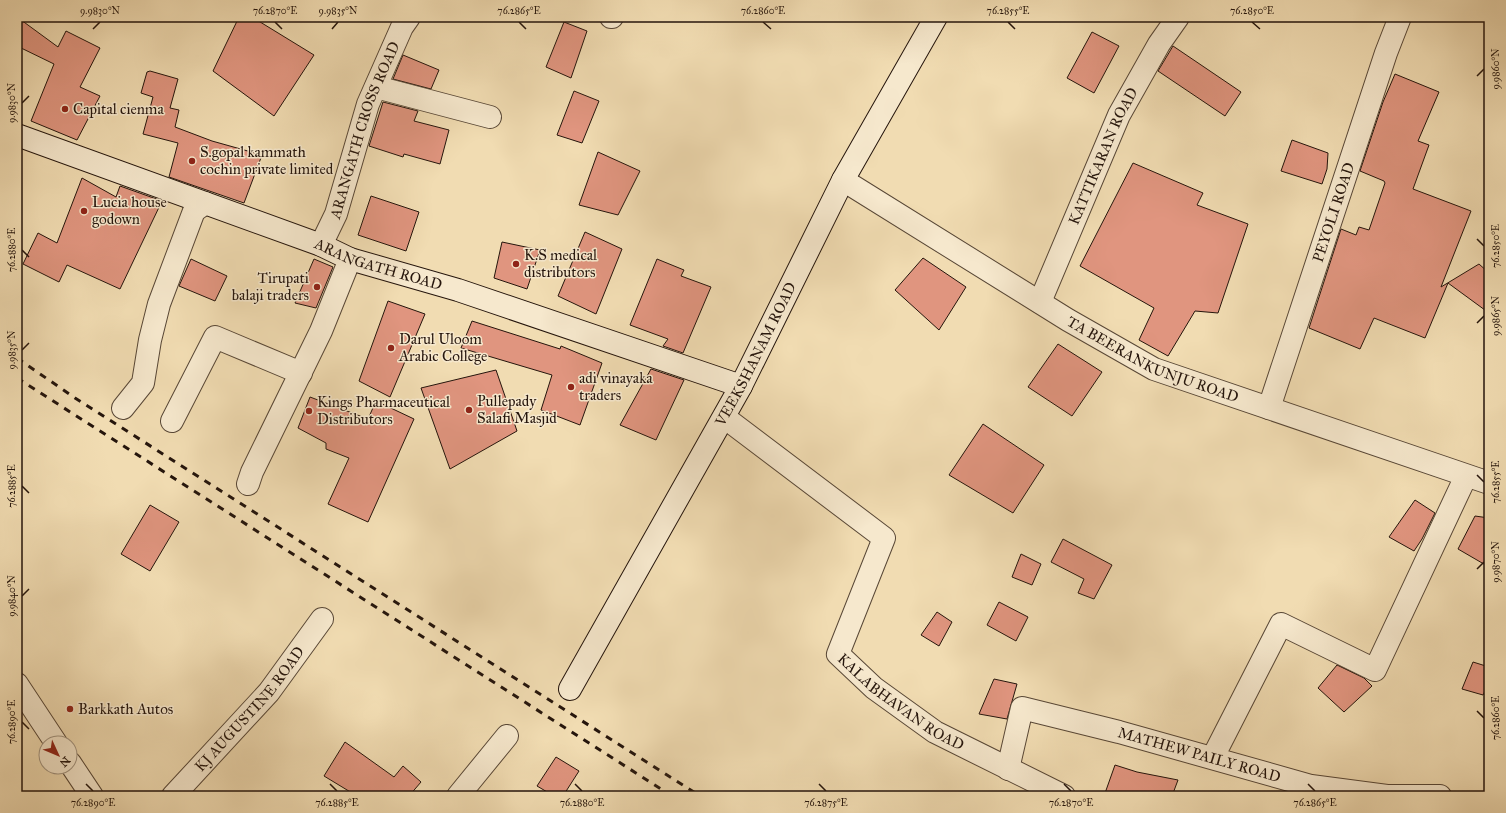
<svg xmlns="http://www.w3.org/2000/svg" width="1506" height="813" viewBox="0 0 1506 813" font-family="'IM FELL Great Primer',serif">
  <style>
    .building { fill: #e0957f; stroke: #25150c }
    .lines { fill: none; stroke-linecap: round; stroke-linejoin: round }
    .street-casing { stroke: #584736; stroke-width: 24 }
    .secondary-casing { stroke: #25150c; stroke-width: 24 }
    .street { stroke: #f6e8cd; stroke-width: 22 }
    .secondary { stroke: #f6e8cd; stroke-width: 22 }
    .rail { stroke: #25150c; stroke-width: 3; stroke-dasharray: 7 7; stroke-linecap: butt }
    .ticks { fill: none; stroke: #25150c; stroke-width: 1.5 }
    .poi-dot { fill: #8f2418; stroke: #f6e8cd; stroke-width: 1.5 }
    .labels { text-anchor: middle; stroke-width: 3; stroke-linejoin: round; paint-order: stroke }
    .poi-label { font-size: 15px; fill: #25150c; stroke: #f6e8cd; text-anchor: start }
    .street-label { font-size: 15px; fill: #25150c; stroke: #f6e8cd }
    .neatline { fill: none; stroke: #25150c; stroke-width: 1.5 }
    .ticks-label { font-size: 10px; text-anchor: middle; fill: #25150c }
  </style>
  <rect width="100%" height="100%" fill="#f1dcb2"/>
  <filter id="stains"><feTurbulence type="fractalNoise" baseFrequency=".005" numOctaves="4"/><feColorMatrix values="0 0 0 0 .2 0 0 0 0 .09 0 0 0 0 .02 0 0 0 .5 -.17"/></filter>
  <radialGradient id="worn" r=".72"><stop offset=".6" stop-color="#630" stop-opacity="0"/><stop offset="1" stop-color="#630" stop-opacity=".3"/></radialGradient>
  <path class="building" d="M17,17L58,47L66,31L100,48L80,87L100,96L77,140L31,121L54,64L17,46Z
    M239,17H252L314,55L274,116L213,71Z
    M564,22L587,31L571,78L546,67Z
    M1092,32L1119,46L1094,93L1067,78Z
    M1173,46L1241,92L1225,116L1158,71Z
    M403,55L439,70L431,89L393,79Z
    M150,71L178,79L170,108L179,110L175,127L212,141L262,155L244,203L169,177L178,143L143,134L153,97L141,93L147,72Z
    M1395,74L1439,92L1418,141L1429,145L1413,189L1471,211L1441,287L1479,264L1489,273V313L1448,283L1425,338L1374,318L1360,349L1309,328L1341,229L1356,235L1359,227L1369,230L1385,183L1384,181L1360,171L1383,102Z
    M574,91L599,101L582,143L557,135Z
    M383,102L418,111L414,121L449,130L440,164L404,154L403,157L369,146Z
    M1292,140L1328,153L1327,169L1322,184L1281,171Z
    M598,152L640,171L618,215L579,205Z
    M1133,163L1203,193L1197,205L1248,224L1218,313L1195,311L1168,356L1139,340L1154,308L1080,266Z
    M82,178L116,197L120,186L162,201L120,289L67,265L59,282L23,264L38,233L57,243Z
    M371,196L419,212L406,251L358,235Z
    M585,232L622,249L596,314L558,296Z
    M502,242L540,250L527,289L494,278Z
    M923,258L966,287L939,330L895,290Z
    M191,259L227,276L215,301L179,286Z
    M314,259L333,267L316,308L295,303Z
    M657,259L684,270L681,276L711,287L683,353L663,346L668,339L630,325Z
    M388,301L425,314L390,397L359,381Z
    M472,321L560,349L561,346L602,363L580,425L541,410L552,375L461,348Z
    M1058,344L1102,372L1072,416L1028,387Z
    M651,369L684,380L656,440L620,425Z
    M496,370L517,431L450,469L421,388Z
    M310,397L368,419L376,401L414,419L368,522L328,504L349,458L326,449V443L298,428Z
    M983,424L1044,465L1013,513L949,475Z
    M1415,500L1435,513L1422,539L1414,551L1389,537Z
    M150,505L179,522L150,571L121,554Z
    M1475,516L1489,518V567L1458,549Z
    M1063,539L1112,565L1094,599L1078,593L1084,579L1051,562Z
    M1021,554L1041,564L1032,585L1012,577Z
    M999,602L1028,617L1016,641L987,625Z
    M937,612L952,622L939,646L921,635Z
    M1473,662L1489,667V683L1483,695L1462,689Z
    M1337,665L1364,678L1372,686L1344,712L1318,688Z
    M994,679L1017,684L1007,719L979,714Z
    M345,742L394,777L403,766L421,782L409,796H357L324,776Z
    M556,757L579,771L563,796H554L537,786Z
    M1115,765L1137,772L1178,780L1172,796H1104Z"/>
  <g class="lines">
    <defs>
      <g id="street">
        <path d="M611,17H612"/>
        <path d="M376,87L490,117"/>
        <path id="s1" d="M843,180L1068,320L1154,369L1489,483"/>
        <path id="s2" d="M321,245L336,214L368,104L402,27L409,17"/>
        <path id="s3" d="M1040,302L1119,115L1159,44L1178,17"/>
        <path d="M123,408L143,383L150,340L159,304L194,211L205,203"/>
        <path id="s4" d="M1269,408L1386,53L1400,17"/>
        <path id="s5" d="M724,417L884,538L838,654L874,688L935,732L1064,796"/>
        <path d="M172,421L215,337L301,373"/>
        <path d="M248,484L252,472L321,331L350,259"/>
        <path d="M17,684L56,743"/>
        <path d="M1213,757L1281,624L1375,670L1466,476"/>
        <path d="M70,763L92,796"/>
        <path id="s6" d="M1008,769L1022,708L1119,732L1311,786L1387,796H1440"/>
        <path id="s7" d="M173,796L269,692L322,619"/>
        <path d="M458,796L507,736"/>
      </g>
      <g id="secondary">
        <path id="s8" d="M17,135L321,245L350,259L458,290L741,386"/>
        <path id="s9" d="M570,689L741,386L843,180L936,17"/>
      </g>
    </defs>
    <use href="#street" class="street-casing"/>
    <use href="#secondary" class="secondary-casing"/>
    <use href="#street" class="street"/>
    <use href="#secondary" class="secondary"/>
    <path class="rail" d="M17,358L75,398L700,796
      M17,378L672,796"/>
  </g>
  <path class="ticks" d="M275,22L282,29M519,22L526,29M763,22L771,29M1008,22L1015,29M1252,22L1260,29M93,29L100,22M332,29L338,22M1477,76L1484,69M22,103L29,96M1477,239L1484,246M22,250L29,257M1477,323L1484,316M22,350L29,343M1477,475L1484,482M22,486L29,493M1477,569L1484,562M22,596L29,589M1477,711L1484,718M22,722L29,729M86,784L93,791M330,784L337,791M575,784L582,791M819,784L826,791M1064,784L1071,791M1308,784L1315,791"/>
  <g class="poi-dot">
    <circle cx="65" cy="109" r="4"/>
    <circle cx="192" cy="161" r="4"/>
    <circle cx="84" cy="211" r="4"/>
    <circle cx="516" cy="264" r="4"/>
    <circle cx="317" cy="287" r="4"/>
    <circle cx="391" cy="348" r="4"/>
    <circle cx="571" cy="387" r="4"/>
    <circle cx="469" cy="410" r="4"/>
    <circle cx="309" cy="411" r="4"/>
    <circle cx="70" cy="709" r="4"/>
  </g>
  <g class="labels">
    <g class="poi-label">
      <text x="73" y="114">Capital cienma</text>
      <text x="200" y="157">S.gopal kammath<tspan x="200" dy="17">cochin private limited</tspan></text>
      <text x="92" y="207">Lucia house<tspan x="92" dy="17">godown</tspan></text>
      <text x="524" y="260">K.S medical<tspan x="524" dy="17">distributors</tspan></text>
      <text x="309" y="283" text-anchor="end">Tirupati<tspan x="309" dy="17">balaji traders</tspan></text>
      <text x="399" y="344">Darul Uloom<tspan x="399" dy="17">Arabic College</tspan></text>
      <text x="579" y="383">adi vinayaka<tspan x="579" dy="17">traders</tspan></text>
      <text x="477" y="406">Pullepady<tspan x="477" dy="17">Salafi Masjid</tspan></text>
      <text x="317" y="407">Kings Pharmaceutical<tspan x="317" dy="17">Distributors</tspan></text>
      <text x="78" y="714">Barkkath Autos</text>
    </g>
    <g class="street-label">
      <text dy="5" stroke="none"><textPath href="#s2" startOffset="123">ARANGATH CROSS ROAD</textPath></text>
      <text dy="5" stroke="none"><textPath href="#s3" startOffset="159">KATTIKARAN ROAD</textPath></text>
      <text dy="5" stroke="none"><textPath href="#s4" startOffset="206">PEYOLI ROAD</textPath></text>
      <text dy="5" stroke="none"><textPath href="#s8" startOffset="384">ARANGATH ROAD</textPath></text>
      <text dy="5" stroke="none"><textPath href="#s9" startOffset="383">VEEKSHANAM ROAD</textPath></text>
      <text dy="5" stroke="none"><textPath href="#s1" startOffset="359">TA BEERANKUNJU ROAD</textPath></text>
      <text dy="5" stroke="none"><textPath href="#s5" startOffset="405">KALABHAVAN ROAD</textPath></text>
      <text dy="5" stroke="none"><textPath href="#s7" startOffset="116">KJ AUGUSTINE ROAD</textPath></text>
      <text dy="5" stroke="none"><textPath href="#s6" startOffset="246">MATHEW PAILY ROAD</textPath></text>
    </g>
  </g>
  <rect width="1506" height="813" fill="none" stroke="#f1dcb2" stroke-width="44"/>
  <g transform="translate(58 755) rotate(134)"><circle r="19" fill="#f6e8cd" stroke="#a29480"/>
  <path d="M0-3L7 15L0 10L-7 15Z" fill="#8f2418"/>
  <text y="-6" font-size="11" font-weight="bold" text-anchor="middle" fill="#25150c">N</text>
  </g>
  <rect x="22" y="22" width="1462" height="769" class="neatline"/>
  <g class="ticks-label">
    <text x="100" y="14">9.9830°N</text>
    <text x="275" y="14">76.2870°E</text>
    <text x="338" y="14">9.9835°N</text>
    <text x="519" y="14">76.2865°E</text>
    <text x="763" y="14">76.2860°E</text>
    <text x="1008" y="14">76.2855°E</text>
    <text x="1252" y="14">76.2850°E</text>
    <text transform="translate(1495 69) rotate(-90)" y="4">9.9860°N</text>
    <text transform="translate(11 103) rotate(-90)" y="4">9.9830°N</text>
    <text transform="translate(1495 246) rotate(-90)" y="4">76.2850°E</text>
    <text transform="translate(11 250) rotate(-90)" y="4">76.2880°E</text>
    <text transform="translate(1495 316) rotate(-90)" y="4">9.9865°N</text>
    <text transform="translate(11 350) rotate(-90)" y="4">9.9835°N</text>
    <text transform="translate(1495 482) rotate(-90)" y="4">76.2855°E</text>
    <text transform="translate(11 486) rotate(-90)" y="4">76.2885°E</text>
    <text transform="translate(1495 562) rotate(-90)" y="4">9.9870°N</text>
    <text transform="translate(11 596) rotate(-90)" y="4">9.9840°N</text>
    <text transform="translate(1495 718) rotate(-90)" y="4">76.2860°E</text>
    <text transform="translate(11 722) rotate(-90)" y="4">76.2890°E</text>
    <text x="93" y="806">76.2890°E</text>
    <text x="337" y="806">76.2885°E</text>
    <text x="582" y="806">76.2880°E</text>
    <text x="826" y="806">76.2875°E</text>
    <text x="1071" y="806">76.2870°E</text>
    <text x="1315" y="806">76.2865°E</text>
  </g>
  <rect width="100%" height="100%" filter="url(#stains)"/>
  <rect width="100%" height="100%" fill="url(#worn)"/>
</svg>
